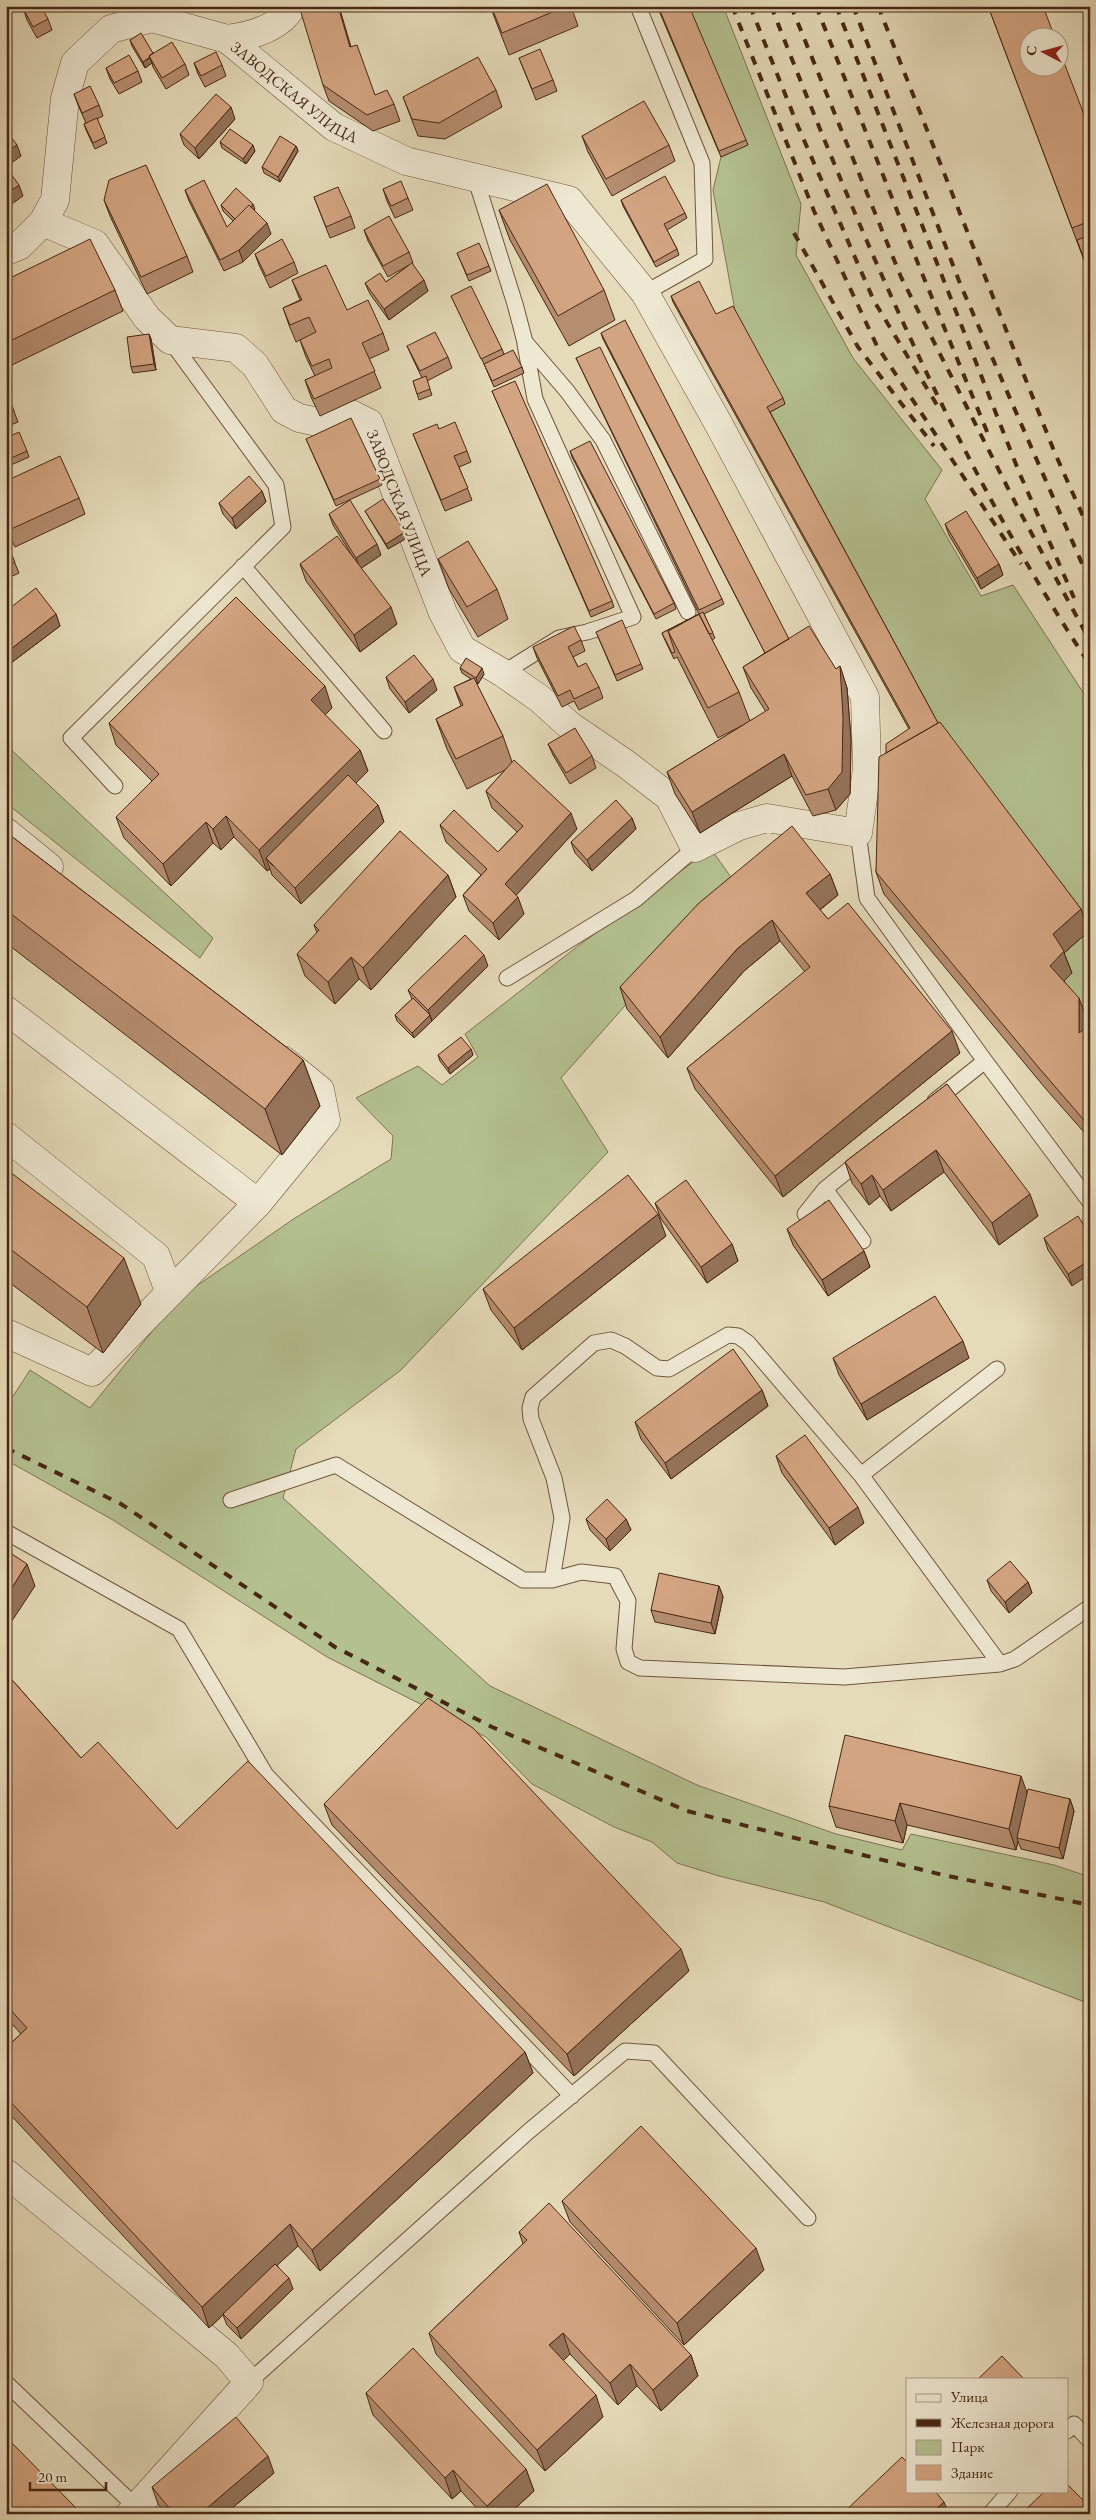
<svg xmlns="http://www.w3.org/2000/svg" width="1096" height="2520" viewBox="0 0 1096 2520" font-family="'EB Garamond',serif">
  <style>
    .green { fill: #b4c090; stroke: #7e7452 }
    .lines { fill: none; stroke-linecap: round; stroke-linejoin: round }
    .service-casing { stroke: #6f543d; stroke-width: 17 }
    .minor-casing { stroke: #6f543d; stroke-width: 29 }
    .service { stroke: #eee7d2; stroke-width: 15 }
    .minor { stroke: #eee7d2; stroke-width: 28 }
    .rail { stroke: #482714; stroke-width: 4; stroke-dasharray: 9 9; stroke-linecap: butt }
    .wall { fill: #b58d6f; stroke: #482714 }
    .shaded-wall { fill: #94735a; stroke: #482714 }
    .building { fill: #d3a481; stroke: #482714 }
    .labels { text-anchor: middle; stroke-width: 5; stroke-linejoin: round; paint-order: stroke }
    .street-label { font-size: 16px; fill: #482714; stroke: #eee7d2 }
  </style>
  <rect width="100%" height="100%" fill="#e5dab9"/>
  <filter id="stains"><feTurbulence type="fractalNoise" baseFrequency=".004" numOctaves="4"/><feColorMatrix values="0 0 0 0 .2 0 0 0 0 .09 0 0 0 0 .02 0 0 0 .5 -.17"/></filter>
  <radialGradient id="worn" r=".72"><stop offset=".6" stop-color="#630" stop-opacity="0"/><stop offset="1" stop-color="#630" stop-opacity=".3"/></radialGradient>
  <path class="green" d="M689,6H723L801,204L796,255L853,358L942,470L925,499L981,596L1013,585L1090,703V1053L1058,987L1061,956L1089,930L948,743L769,413L785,404L735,311L713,190L721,157Z
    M6,745L213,938L200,958L6,803Z
    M711,849L738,887L702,919L561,1078L608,1152L401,1370L296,1449L283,1498L490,1686L697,1785L836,1834L902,1850L911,1834L1054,1865L1090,1877V2004L824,1902L719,1876L677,1863L652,1842L614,1827L532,1784L486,1737L327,1657L113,1520L6,1460V1407L30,1370L90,1408L179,1298L295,1218L391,1159L393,1136L356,1098L418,1066L442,1085L478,1057L465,1034L578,946Z"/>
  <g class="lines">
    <defs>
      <path id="service" d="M638,6L702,163L705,259L645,293
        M475,177L515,304L525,342L567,391L603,440L688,612
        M243,566L384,731
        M503,673L559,638L587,632L633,617L535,399L525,344
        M115,786L71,738L283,527L276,485L170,340
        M858,833L867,898L985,1061L1090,1202
        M507,978L636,899L695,848
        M935,1101L985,1061
        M825,1189L863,1241
        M805,1214L825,1189L862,1159
        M861,1475L1000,1664
        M231,1500L336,1465L523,1580H552L581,1572L615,1576L628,1601L624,1649L628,1662L640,1668L844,1677L1000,1664L1015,1659L1090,1607
        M6,1532L179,1629L266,1775L572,2096
        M552,1580L562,1518L554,1478L531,1419L530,1408L533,1397L594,1343L611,1340L625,1346L657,1368L669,1369L728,1335L738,1336L748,1343L861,1475L997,1369
        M249,2382L529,2131L625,2051L654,2053L808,2218
        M6,2383L135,2506
        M1067,2431L1074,2424L1090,2441
        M990,2514L1010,2491"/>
      <g id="minor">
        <path d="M227,39C250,36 280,29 292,6"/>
        <path id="s1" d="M6,251L19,246L43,222L55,200L65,98L75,63L111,29L152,18L227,39L334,127L406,161L569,200L645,293L718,423L865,697L867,769L858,833L767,818L739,826L695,848L669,797L626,764L569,725L540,699L503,673L462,649L443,613L369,423L351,414L318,422L299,418L284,410L255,365L236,348L170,340L147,318L95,244L43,222"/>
        <path d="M6,832L49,867"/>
        <path d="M6,1010L258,1203L92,1372L6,1333"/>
        <path d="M6,1136L156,1256L169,1291"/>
        <path d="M258,1203L326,1120L320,1090L283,1060"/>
        <path d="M6,2173L227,2356L249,2382L130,2514"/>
      </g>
    </defs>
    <use href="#service" class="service-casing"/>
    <use href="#minor" class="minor-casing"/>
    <use href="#service" class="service"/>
    <use href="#minor" class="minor"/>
    <path class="rail" d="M732,6L814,211L877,346L1021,564
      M750,6L797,124L874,301L940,410
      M771,6C860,233 955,462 1090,665
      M791,6L901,277L1020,512L1090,641
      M816,6L919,266L988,434
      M836,6L1019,472L1074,598
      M853,6L961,286L1090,582
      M878,6L1054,451L1090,532
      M794,233L858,347L934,446
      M6,1448L121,1504L335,1647L492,1727L687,1811L943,1875L1090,1905"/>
  </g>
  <path class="wall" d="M18,6H26L20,9Z
    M490,6H571L578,26L509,55Z
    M657,6L746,140L748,145L721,157Z
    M988,6L1090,130V276Z
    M23,8L48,19L52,30L37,38L27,20Z
    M130,40L153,53L185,64L189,75L166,89L153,67L152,63L145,68L132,46Z
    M351,47L375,95L394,104L400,121L373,131L329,101L323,85Z
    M519,58L553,80L557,91L536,100Z
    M194,63L222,65L226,76L205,87L198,74Z
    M106,68L138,71L142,82L119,94L110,79Z
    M496,90L502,107L445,139L418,136L403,97Z
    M74,94L99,105L103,116L97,119L107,143L95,149L86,130L84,124L86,123L78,105Z
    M235,119L199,159L184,145L180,134Z
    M582,136L669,145L675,161L612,196L588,152Z
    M220,142L255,151L246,164L222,148Z
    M296,146L298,151L280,182L264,173L262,167Z
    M383,189L408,198L413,210L395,218L387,201Z
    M185,190L227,227L233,221L223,211L221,205L255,209L254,210L271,234L243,262L224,271L189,201Z
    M314,197L351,216L355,228L330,238Z
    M104,200L187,256L193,272L147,294L110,216Z
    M621,200L685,213L687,218L667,230L677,249L679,255L656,267L623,206Z
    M499,210L604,290L615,320L569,346L510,240Z
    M364,230L409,252L413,263H412L428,291L389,320L370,294L365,283L386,282L409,265L388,277L368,241Z
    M457,253L489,266L491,271L469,281Z
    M255,254L294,262L298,273L270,288L259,265Z
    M6,280L115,290L123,311L6,368Z
    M292,280L347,310L383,333L389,350L369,359L381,388L320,416L311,397L305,380L315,376L306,357L300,340L296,342L289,325L283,308L300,300Z
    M451,296L502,349L504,354L522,367L524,373L494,387L484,364Z
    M671,296L716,314L783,398L785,404L770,412L938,723L1081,909L1089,931L1064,953L1072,973L1064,981L1087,1020V1027L1090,1025V1139L1046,1089L884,894L876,872L886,753L909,729L673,302Z
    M601,333L789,639L836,669L840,666L847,688L851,739L850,794L836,810L813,816L792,776L700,833L675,794L667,772L745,724L718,738L677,657L674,659L664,638L662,633L699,614L576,358L722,599L724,604L704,614L715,638L712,640L739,692L750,721L766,712L751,688L743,667L765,653L603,339Z
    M149,334L151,339L156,370L133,373L131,367Z
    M407,346L448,357L452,368L427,381L432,395L419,400L413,381L422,378L412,357Z
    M6,390L18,422L6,427Z
    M492,391L612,601L614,607L591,617Z
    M439,429L467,451L471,462L459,467L472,500L445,511L413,434Z
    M306,439L380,479L382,485L336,506Z
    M27,451L29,457L11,465L6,453Z
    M570,451L674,603L676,609L656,619L572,457Z
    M6,481L79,498L85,514L15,547L6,528Z
    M262,491L266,502L236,529L223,514L219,503Z
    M365,511L407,538L388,549L368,516Z
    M329,514L381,555L361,568L397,624L360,652L306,581L300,564L355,560L333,525Z
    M945,524L999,564L1003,575L981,589L949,535Z
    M6,542L19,573L6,579Z
    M438,559L497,589L508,619L478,637L449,589Z
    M6,611L56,614L60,626L11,663L6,657Z
    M596,632L641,664L643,669L617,681Z
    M581,640L585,651L573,657L578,667L599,687L603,698L579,710L574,701L562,707L537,658L533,647Z
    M460,668L484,674L478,684L476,683L503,736L512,762L577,829L516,895L524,914L499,940L469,911L463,895L481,875L446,842L440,825L498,852L517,832L492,808L486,791L505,770L467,789L447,749L436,719L461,706L454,687L471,679L462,673Z
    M386,677L437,690L409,713L390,689Z
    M332,708L325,715L360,750L368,771L356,783L378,805L384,822L301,904L272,875L270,869L267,871L234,837L221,850L213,843L171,886L124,838L116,817L152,781L116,745L109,723Z
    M548,744L592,756L596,768L570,784L553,755Z
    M632,818L636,829L592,871L575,853L571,842Z
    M6,832L303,1060L320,1106L282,1155L6,943Z
    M830,874L838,895L820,910L828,919L960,1053L783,1197L695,1089L687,1068L805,972L780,941L744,971L668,1058L627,1009L620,987Z
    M448,875L456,897L371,990L359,979L335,1004L305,976L297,954L317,933L314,925Z
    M488,966L414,1038L397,1021L395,1015L412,999L408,990Z
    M471,1049L473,1055L450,1074L440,1061L438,1055Z
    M947,1084L1038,1216L999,1245L944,1172L891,1211L880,1196L869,1205L852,1183L845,1162Z
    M6,1169L141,1304L103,1353L6,1280Z
    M655,1203L732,1244L738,1261L707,1283L661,1219Z
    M787,1229L864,1251L870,1267L828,1296L793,1245Z
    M1090,1235L1072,1286L1048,1250L1044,1238Z
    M666,1236L522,1350L491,1310L483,1289Z
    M833,1358H969L867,1420L839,1375Z
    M762,1390L768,1406L671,1479L641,1439L635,1422Z
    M776,1456L864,1523L835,1545L782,1473Z
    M586,1519H626L631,1530L610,1551L590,1530Z
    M987,1580L1028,1582L1032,1593L1009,1613L991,1591Z
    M719,1586L723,1597L715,1634L655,1622L651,1610Z
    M6,1673L81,1758L177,1829L525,2052L533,2073L320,2271L298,2246L277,2265L293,2289L241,2339L227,2325L223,2315L209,2328L6,2110V2047L21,2034L6,2017Z
    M1027,1793L1070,1799L1074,1811L1063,1859L1021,1849L1018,1841L1016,1850L907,1825L903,1843L836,1827L829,1806Z
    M324,1804L689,1971L574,2076L332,1825Z
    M562,2201L764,2270L684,2345L570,2222Z
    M519,2232L691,2355L698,2376L661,2411L637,2386L618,2405L570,2354L563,2361L603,2417L545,2471L436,2354L429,2333L523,2244Z
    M366,2393L526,2469L534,2491L509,2514H482L461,2491L452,2499L373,2415Z
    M274,2473L225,2514H166L158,2504L152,2487Z"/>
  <path class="shaded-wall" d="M338,6H339L356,64L350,47Z
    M150,58L152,63L145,68L143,62Z
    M231,107L235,119L199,159L195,148Z
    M17,145L21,156L6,167V152Z
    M253,145L255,151L246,164L243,159Z
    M296,146L298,151L280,182L278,177Z
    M19,185L23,196L6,208V194Z
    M253,204L255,209L240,227L238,221Z
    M267,223L271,234L243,262L239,250Z
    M424,280L428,291L389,320L384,309Z
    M149,334L151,339L156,370L154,364Z
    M262,491L266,502L236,529L232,518Z
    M405,532L407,538L388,549L386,544Z
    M377,544L381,555L360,569L356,558Z
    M999,564L1003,575L981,589L977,578Z
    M391,607L397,624L360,652L354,635Z
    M56,614L60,626L11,663L7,652Z
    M840,666L847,688L851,739L850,794L836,810L828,789Z
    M482,668L484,674L478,684L476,678Z
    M433,679L437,690L409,713L405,702Z
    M325,686L332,708L319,721L311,700Z
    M360,750L368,771L273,866L266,858L270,869L267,871L259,850Z
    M784,754L792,776L700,833L692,812Z
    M378,805L384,822L301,904L295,888Z
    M571,813L577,829L511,901L505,884Z
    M226,816L234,837L221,850L213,829Z
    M632,818L636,829L592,871L587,860Z
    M206,822L213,843L171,886L163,864Z
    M830,874L838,895L814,914L806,893Z
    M448,875L456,897L371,990L363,968Z
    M518,897L524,914L499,940L493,923Z
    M1081,909L1089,931L1064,953L1072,973L1058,987L1050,966L1053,934Z
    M772,920L780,941L744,971L668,1058L660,1037L737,949Z
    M484,955L488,966L432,1021L428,1010Z
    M351,957L359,979L335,1004L328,982Z
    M1079,998L1087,1020V1055L1079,1033Z
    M430,1015L432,1021L414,1038L412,1033Z
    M952,1031L960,1053L783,1197L775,1176Z
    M471,1049L473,1055L450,1074L448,1068Z
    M303,1060L320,1106L282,1155L265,1109Z
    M936,1150L944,1172L891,1211L883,1190Z
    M872,1175L880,1196L869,1205L861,1184Z
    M1030,1194L1038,1216L999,1245L992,1223Z
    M658,1214L666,1236L522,1350L514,1328Z
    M732,1244L738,1261L707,1283L701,1267Z
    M864,1251L870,1267L828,1296L822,1280Z
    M124,1258L141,1304L103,1353L87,1307Z
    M1090,1260V1274L1072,1286L1068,1274Z
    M963,1341L969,1358L867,1420L861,1404Z
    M762,1390L768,1406L671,1479L665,1463Z
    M858,1507L864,1523L835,1545L829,1528Z
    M626,1519L631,1530L610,1551L606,1539Z
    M27,1564L35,1586L6,1630V1597Z
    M1028,1582L1032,1593L1009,1613L1005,1602Z
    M719,1586L723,1597L715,1634L711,1623Z
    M1021,1776L1029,1798L1017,1838L1018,1841L1016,1850L1009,1829Z
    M1070,1799L1074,1811L1063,1859L1059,1848Z
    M900,1803L907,1825L903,1843L895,1821Z
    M681,1949L689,1971L574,2076L567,2054Z
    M525,2052L533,2073L320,2271L312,2250Z
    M290,2224L298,2246L224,2315L223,2314V2315L209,2328L202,2307Z
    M756,2248L764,2270L684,2345L677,2323Z
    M289,2278L293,2289L241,2339L237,2328Z
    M563,2333L570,2354L557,2367L549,2345Z
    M691,2355L698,2376L661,2411L653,2390Z
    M630,2364L637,2386L618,2405L610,2383Z
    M596,2395L603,2417L545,2471L537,2450Z
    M268,2456L274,2473L225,2514H200Z
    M526,2469L534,2491L509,2514H490L487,2506Z
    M453,2470L461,2491L452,2499L445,2478Z
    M944,2502L949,2514H931Z"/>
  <path class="building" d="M27,6H41L48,19L33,27L23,8Z
    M299,6H338L350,47L357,45L375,95L387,90L394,104L367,115L323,85Z
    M491,6H567L502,33Z
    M658,6H689L746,140L719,151Z
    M988,6H1043L1055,38H1028V68H1058V47L1090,130V221L1072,228Z
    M141,33L153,53L149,56L150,57L143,62L130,40Z
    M172,42L185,64L162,78L149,56Z
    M540,49L553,80L532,89L519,58Z
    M216,52L222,65L201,76L194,63Z
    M129,55L138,71L114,83L106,68Z
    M478,57L496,90L439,123L412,119L403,97Z
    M90,86L99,105L82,113L74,94Z
    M216,94L231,107L195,148L180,134Z
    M644,101L669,145L606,179L582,136Z
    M97,118L105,137L93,143L84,124Z
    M230,129L253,145L243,159L220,142Z
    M6,130L17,145L6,152Z
    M280,136L296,146L278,177L262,167Z
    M146,165L187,256L141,277L104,200L109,180Z
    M6,167L19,185L6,194Z
    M665,176L685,213L664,224L677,249L654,262L621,200Z
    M204,180L227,227L249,205L267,223L239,250L220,260L185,190Z
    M401,181L408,198L391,206L383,189Z
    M547,184L604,290L558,316L499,210Z
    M338,187L351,216L326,227L314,197Z
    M236,188L253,204L251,207L249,205L235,219L221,205Z
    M389,216L409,252L383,266L364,230Z
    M1090,235V275L1077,240Z
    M90,239L115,290L6,343V280Z
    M282,239L294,262L266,276L255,254Z
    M479,243L489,266L467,275L457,253Z
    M412,263L424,280L384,309L365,283L380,273L386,282Z
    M326,265L347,310L368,300L383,333L362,343L375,371L314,399L305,380L332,368L329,359L312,366L300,340L316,332L309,317L290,325L283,308L302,300L292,280Z
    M699,281L716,314L733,306L783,398L767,407L938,723L886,753V744L910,728L671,296Z
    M471,286L502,349L481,359L451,296Z
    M625,320L789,639L765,653L601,333Z
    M435,332L448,357L420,371L407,346Z
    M149,334L154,364L131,367L127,337Z
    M600,347L722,599L699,610L576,358Z
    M513,350L522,367L492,381L484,364Z
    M426,376L430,389L417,394L413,381Z
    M515,381L612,601L589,611L492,391Z
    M6,390L14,411L6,414Z
    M351,418L380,479L334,500L306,439Z
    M455,422L467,451L454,456L468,488L441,500L413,434L437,424L439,429Z
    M19,432L27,451L9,459L6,452V438Z
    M590,441L674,603L654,614L570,451Z
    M60,456L79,498L9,530L6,525V481Z
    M249,476L262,491L232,518L219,503Z
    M383,499L405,532L386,544L365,511Z
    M350,500L377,544L356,558L329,514Z
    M966,511L999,564L977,578L945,524Z
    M337,536L391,607L354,635L300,564Z
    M468,541L497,589L467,607L438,559Z
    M6,542L15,562L6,566Z
    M36,588L56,614L7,652L6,651V611Z
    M236,597L325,686L311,700L360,750L259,850L226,816L213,829L206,822L163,864L116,817L159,774L109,723Z
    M703,612L713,633L709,634L699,614L668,631L675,652L672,653L662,633Z
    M699,614L739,692L708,708L668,631Z
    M622,620L641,664L615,675L596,632Z
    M574,626L581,640L568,647L578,667L586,663L599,687L574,699L570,690L558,696L533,647Z
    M809,626L836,669L840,666L843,717L842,772L828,789L806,795L784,754L692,812L667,772L769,709L743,667Z
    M414,655L433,679L405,702L386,677Z
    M466,658L482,668L476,678L460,668Z
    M474,678L503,736L456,759L436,719L463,705L454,687Z
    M940,722L1081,909L1053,934L1064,951L1050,966L1079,998V1033L1090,1025V1127L1039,1068L876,872L879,757Z
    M575,728L592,756L566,773L548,744Z
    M514,760L571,813L505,884L518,897L493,923L463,895L487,869L440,825L454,810L498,852L523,826L486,791Z
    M348,775L378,805L295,888L266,858Z
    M616,800L632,818L587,860L571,842Z
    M792,826L830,874L806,893L828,919L848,903L952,1031L775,1176L687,1068L810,967L772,920L737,949L660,1037L620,987L699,903Z
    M400,831L448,875L363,968L351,957L328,982L297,954L319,930L314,925Z
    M6,832L303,1060L265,1109L6,910Z
    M465,935L484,955L428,1010L408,990Z
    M413,998L430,1015L412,1033L395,1015Z
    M461,1037L471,1049L448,1068L438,1055Z
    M947,1084L1030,1194L992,1223L936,1150L883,1190L872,1175L861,1184L845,1162Z
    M6,1169L124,1258L87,1307L6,1246Z
    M628,1175L658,1214L514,1328L483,1289Z
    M686,1180L732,1244L701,1267L655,1203Z
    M829,1200L864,1251L822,1280L787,1229Z
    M1078,1216L1090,1235V1260L1068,1274L1044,1238Z
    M935,1296L963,1341L861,1404L833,1358Z
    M733,1349L762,1390L665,1463L635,1422Z
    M805,1435L858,1507L829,1528L776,1456Z
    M607,1499L626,1519L606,1539L586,1519Z
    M6,1550L27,1564L6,1597Z
    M1010,1561L1028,1582L1005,1602L987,1580Z
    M659,1573L719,1586L711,1623L651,1610Z
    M6,1673L81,1758L98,1742L177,1829L248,1761L525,2052L312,2250L290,2224L202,2307L6,2097V2048L27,2028L6,2005Z
    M428,1698L473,1728L681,1949L567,2054L324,1804Z
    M845,1735L1021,1776L1009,1829L900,1803L895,1821L829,1806Z
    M1028,1789L1070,1799L1059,1848L1017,1838Z
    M641,2126L756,2248L677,2323L562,2201Z
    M549,2203L691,2355L653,2390L630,2364L610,2383L563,2333L549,2345L596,2395L537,2450L429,2333L527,2240L519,2232Z
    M275,2264L289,2278L237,2328L223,2314Z
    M413,2348L526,2469L487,2506L453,2470L445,2478L366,2393Z
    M1002,2356L1024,2379H978Z
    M236,2417L268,2456L200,2514H174L152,2487Z
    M6,2437L81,2513L10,2514L6,2510Z
    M902,2457L907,2462V2491H935L944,2502L931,2514H842Z
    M1067,2484L1090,2507V2514H1021L1045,2491H1067Z"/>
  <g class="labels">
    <g class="street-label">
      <text dy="6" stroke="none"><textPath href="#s1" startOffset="468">ЗАВОДСКАЯ УЛИЦА</textPath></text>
      <text transform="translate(400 503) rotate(69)" y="6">ЗАВОДСКАЯ УЛИЦА</text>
    </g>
  </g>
  <rect width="1096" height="2520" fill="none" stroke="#e5dab9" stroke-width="25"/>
  <rect x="8" y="8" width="1081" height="2505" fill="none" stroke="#482714" stroke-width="2.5"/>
  <rect x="12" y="12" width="1071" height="2495" fill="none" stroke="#482714"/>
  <rect x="906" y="2378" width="162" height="115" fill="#eee7d2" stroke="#ac9a86"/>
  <rect x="916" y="2394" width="25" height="8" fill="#eee7d2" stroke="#ac9a86"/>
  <text x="951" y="2402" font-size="15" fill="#482714">Улица</text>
  <rect x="916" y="2419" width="25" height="8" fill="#482714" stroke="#ac9a86"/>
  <text x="951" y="2428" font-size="15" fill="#482714">Железная дорога</text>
  <rect x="916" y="2440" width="25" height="15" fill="#b4c090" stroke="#ac9a86"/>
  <text x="951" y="2452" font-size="15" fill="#482714">Парк</text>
  <rect x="916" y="2465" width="25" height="15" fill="#d3a481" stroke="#ac9a86"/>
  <text x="951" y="2478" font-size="15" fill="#482714">Здание</text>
  <g transform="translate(1044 52) rotate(276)"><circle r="24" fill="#eee7d2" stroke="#ac9a86"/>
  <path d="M0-4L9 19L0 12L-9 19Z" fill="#8f2418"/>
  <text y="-8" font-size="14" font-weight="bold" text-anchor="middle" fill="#482714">С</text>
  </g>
  <path d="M30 2482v8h76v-8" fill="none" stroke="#482714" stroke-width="2.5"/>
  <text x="38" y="2482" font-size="15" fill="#482714" stroke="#eee7d2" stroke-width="4" paint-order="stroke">20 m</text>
  <rect width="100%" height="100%" filter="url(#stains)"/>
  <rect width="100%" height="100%" fill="url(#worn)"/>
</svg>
